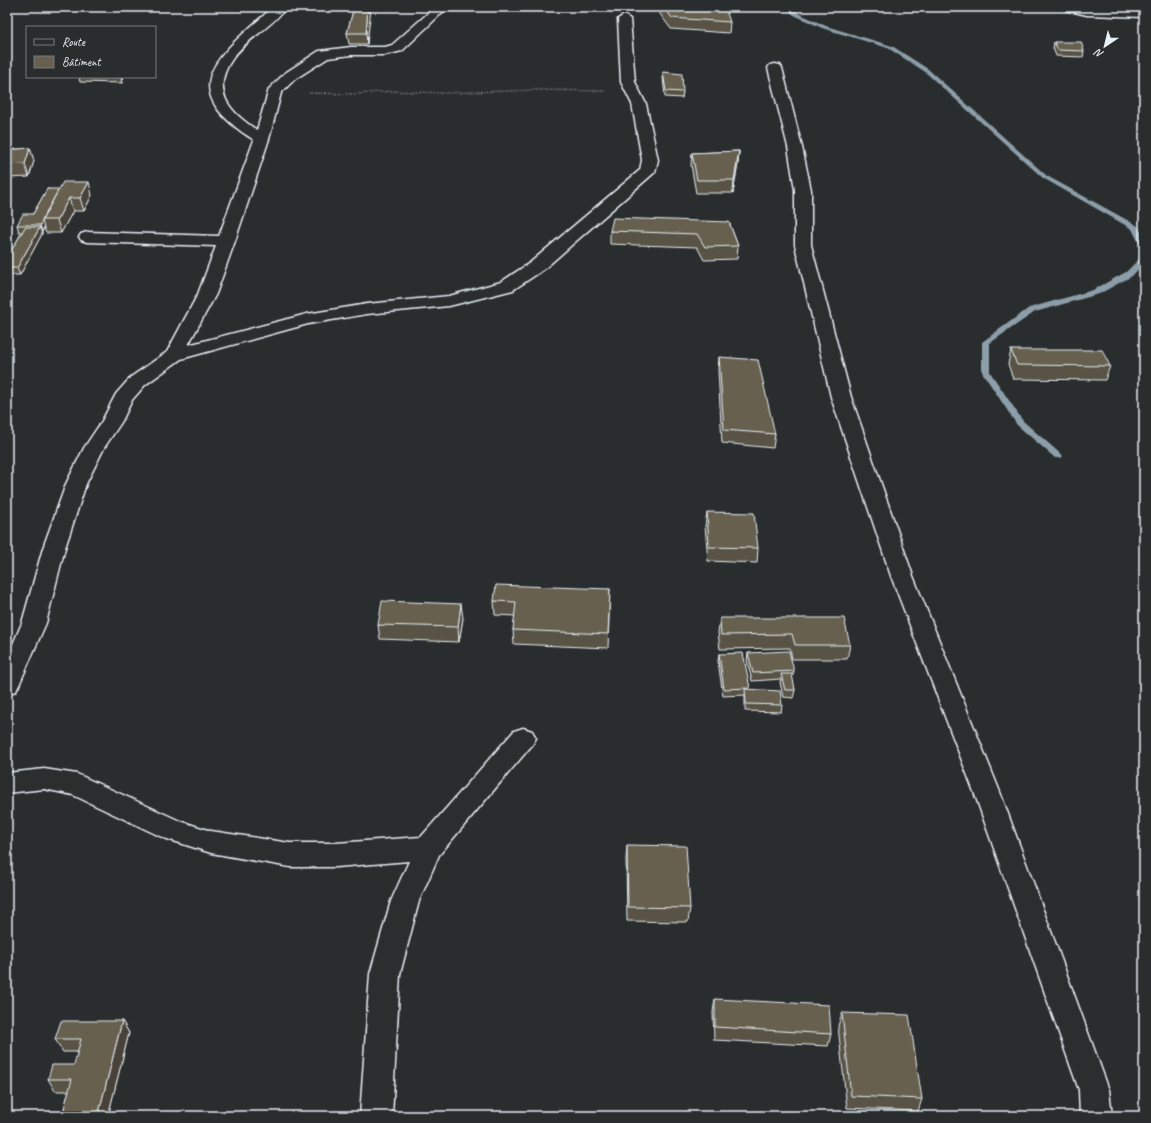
<svg xmlns="http://www.w3.org/2000/svg" width="1151" height="1123" viewBox="0 0 1151 1123" font-family="Caveat,sans-serif">
  <style>
    .lines { fill: none; stroke-linecap: round; stroke-linejoin: round }
    .stream { fill: #8c9ea9; fill-rule: evenodd }
    .minor-casing { stroke: #e8f1f8; stroke-width: 3 }
    .path { stroke: #e8f1f8; stroke-width: 1.5; stroke-dasharray: 0.5 2; stroke-linecap: butt }
    .minor { fill: #2a2d2e; fill-rule: evenodd }
    .wall { fill: #595345; stroke: #e8f1f8 }
    .shaded-wall { fill: #484338; stroke: #e8f1f8 }
    .building { fill: #676050; stroke: #e8f1f8 }
  </style>
  <rect width="100%" height="100%" fill="#2a2d2e"/>
  <filter id="ink" filterUnits="userSpaceOnUse"><feTurbulence type="fractalNoise" baseFrequency=".025" numOctaves="2"/><feDisplacementMap in="SourceGraphic" scale="8" xChannelSelector="R" yChannelSelector="G"/><feConvolveMatrix kernelMatrix="1 2 1 2 8 2 1 2 1" color-interpolation-filters="sRGB"/></filter>
  <g filter="url(#ink)">
    <g class="lines">
      <path class="stream" d="M784,7H791L798,13L826,26L892,46L928,69L1047,176L1138,226L1144,238V247L1140,245L1132,229L1043,178L924,71L888,48L822,28L794,15Z
        M1141,257H1144V263L1132,276L1099,294L1035,312L990,343V372L1023,421L1063,456L1061,458H1055L1017,425L982,372V342L1029,308L1093,290L1126,272Z"/>
      <defs>
        <path id="minor" d="M273,7H286C273,27 247,38 233,58C210,90 229,112 257,130L269,89L285,73L319,51L351,47H385L392,45L435,7H448L402,51L385,55H351L328,58L295,79L281,93L269,139L235,241L216,294L188,345L307,314L367,304L449,296L501,282L531,262L640,170L642,160L632,104L621,82L618,19L624,15L630,19L635,82L646,104L658,160L655,172L543,270L513,290L449,306L367,314L308,324L181,359L145,385L132,400L122,421L104,448L86,484L65,548L46,623L19,685L16,691L7,694V658L22,623L43,548L66,484L84,448L102,421L116,394L131,377L167,352L198,294L216,246L87,242L81,240L79,237L81,234L87,232L219,236L254,140C170,87 220,55 273,7Z
          M1063,7L1144,9V17L1087,15L1065,10Z
          M775,64L780,65L782,68L802,147L811,190V245L851,397L913,576L1000,792L1109,1090L1112,1116H1080L1079,1090L974,792L891,576L831,397L795,245V190L788,147L768,68L770,65Z
          M523,728L532,731L536,738L532,745L439,855L419,901L400,974L392,1116H360L370,974L391,901L409,861L336,867H290L211,853L164,838L73,795L44,789L7,793V773L44,769L77,774L180,821L211,831L290,843H336L421,837L514,731Z"/>
      </defs>
      <use href="#minor" class="minor-casing"/>
      <path class="path" d="M309,93L357,94L392,91L442,93L538,90L606,91"/>
      <use href="#minor" class="minor"/>
    </g>
    <path class="wall" d="M354,7H370L367,44H349L347,33Z
      M660,7H664L730,22L729,33L671,29L660,14Z
      M1054,42L1084,51L1083,57L1056,56L1053,48Z
      M663,72L683,92L682,98L665,97L663,78Z
      M79,77H123L122,83L80,82Z
      M30,148L34,161L29,177L7,178V150Z
      M739,151L738,164L733,193H696L691,165L692,153Z
      M47,189L92,195L84,211H73L61,233H46L44,228L42,232V234L20,275H7V258L22,232H19L17,225L33,214Z
      M729,222L738,246L737,259L704,260L697,247L610,244V231Z
      M1011,350L1110,366L1105,380L1013,379L1008,364Z
      M719,357L775,434L773,448L722,443L718,370Z
      M707,512L758,548L757,563L708,561L705,526Z
      M610,589L608,648L514,644L513,630L515,616L495,615L494,601Z
      M463,618L459,642L380,639L378,625Z
      M720,618L850,645L847,659H792L790,648L720,649L718,632Z
      M748,653L794,671L792,678L795,690L793,698L783,697L780,682L781,679L752,681L747,660Z
      M719,654L750,688L749,689L782,705L781,712L745,711V695L723,696L718,661Z
      M627,845L690,908L688,922L627,921L626,859Z
      M715,999L831,1034L828,1046L714,1040L713,1012Z
      M842,1013L922,1099L918,1111L847,1108L838,1026Z
      M122,1021L129,1033L108,1116H62L69,1091H55L48,1079L74,1065L78,1052H63L55,1039Z"/>
    <path class="shaded-wall" d="M368,7H370L371,9L367,44L366,33Z
      M121,77H123L122,83Z
      M30,148L34,161L29,177L25,164Z
      M739,151L738,164L733,193L734,180Z
      M89,182L92,195L84,211L80,198Z
      M69,198L73,211L61,233L57,220Z
      M42,221L44,228L42,232L40,225Z
      M40,227L42,234L20,275L17,268Z
      M461,604L463,618L459,642L458,627Z
      M122,1021L129,1033L108,1116H98Z"/>
    <path class="building" d="M354,7H368L366,33H347Z
      M664,7H725L730,22L672,18Z
      M1054,42H1081L1084,51L1058,50Z
      M663,72L682,74L683,92L666,91Z
      M30,148L25,164L7,165V150Z
      M739,151L734,180H697L692,153Z
      M63,182H89L80,198H69L57,220H42Z
      M47,189H59L42,220V221L40,225H17L23,214H33Z
      M613,218L729,222L738,246L705,247L697,234L610,231Z
      M25,227H40L17,268H7V258Z
      M1011,350H1102L1110,366L1017,365Z
      M719,357L758,360L775,434L724,430Z
      M707,512L754,513L758,548L709,547Z
      M496,585L610,589L608,634L513,630L516,602L494,601Z
      M382,601L461,604L458,627L378,625Z
      M720,618H844L850,645H795L792,634L721,635Z
      M789,651L794,671L753,673L748,653Z
      M743,653L750,688L724,689L719,654Z
      M781,674H792L795,690H785Z
      M745,689L780,691L782,705L746,704Z
      M627,845L686,846L690,908L628,907Z
      M715,999L829,1005L831,1034L715,1027Z
      M842,1013L909,1015L922,1099L851,1096Z
      M61,1021H122L98,1116H62L72,1079H48L52,1065H74L81,1039H55Z"/>
  </g>
  <rect width="1151" height="1123" fill="none" stroke="#2a2d2e" stroke-width="24"/>
  <rect x="12" y="12" width="1127" height="1099" fill="none" stroke="#e8f1f8" stroke-width="1.5" filter="url(#ink)"/>
  <rect x="26" y="26" width="130" height="52" fill="#2a2d2e" stroke="#767b7f"/>
  <rect x="34" y="39" width="20" height="6" fill="#2a2d2e" stroke="#767b7f"/>
  <text x="62" y="46" font-size="12" fill="#e8f1f8">Route</text>
  <rect x="34" y="56" width="20" height="12" fill="#676050" stroke="#767b7f"/>
  <text x="62" y="66" font-size="12" fill="#e8f1f8">Bâtiment</text>
  <g transform="translate(1105 46) rotate(215)" stroke="#2a2d2e" stroke-width="3" paint-order="stroke">
  <path d="M0-3L7 15L0 10L-7 15Z" fill="#e8f1f8"/>
  <text y="-6" font-size="11" font-weight="bold" text-anchor="middle" fill="#e8f1f8">N</text>
  </g>
</svg>
